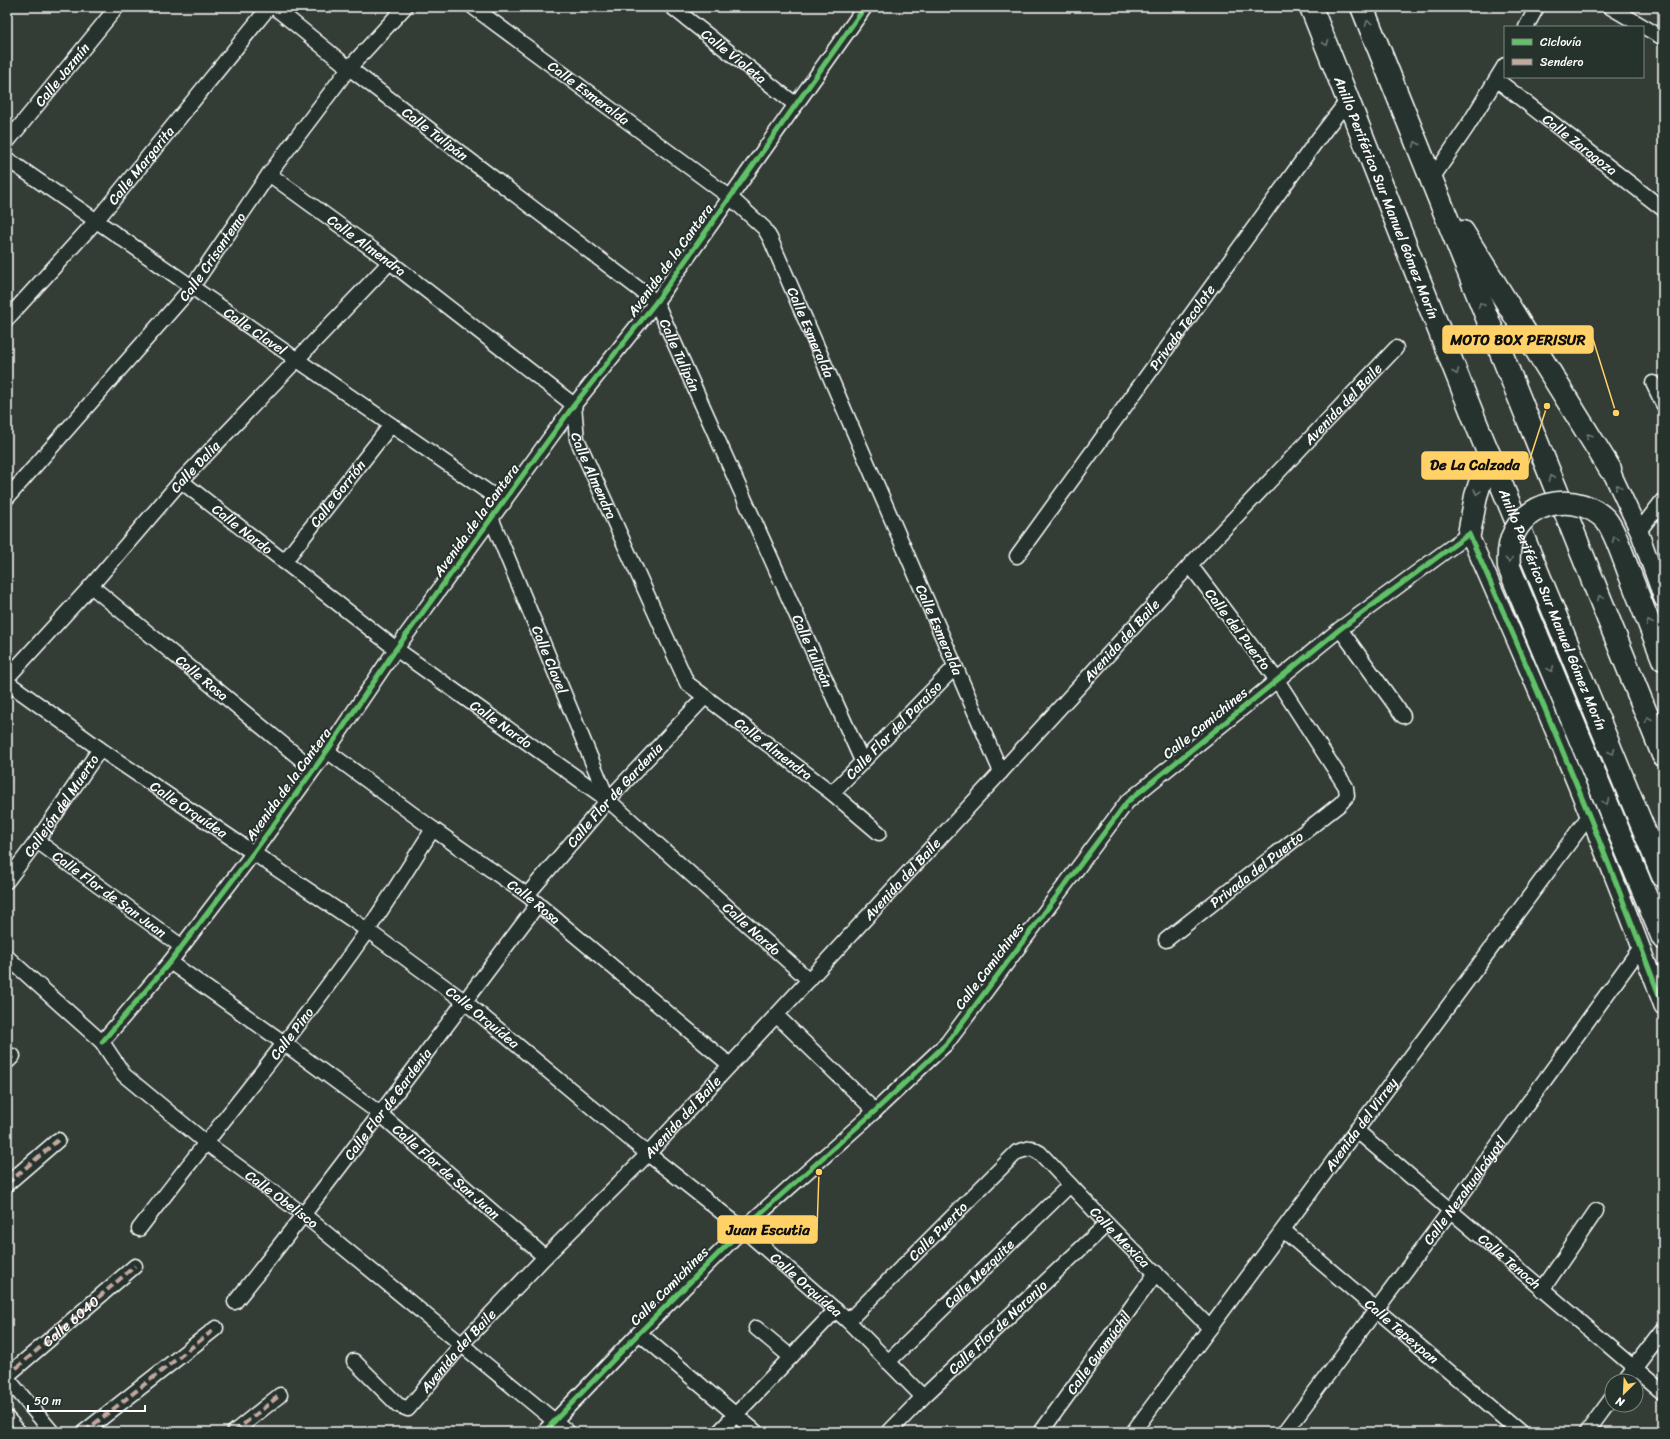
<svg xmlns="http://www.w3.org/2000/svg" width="1670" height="1439" viewBox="0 0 1670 1439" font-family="Sriracha,sans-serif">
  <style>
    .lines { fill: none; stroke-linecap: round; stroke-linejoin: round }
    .minor-casing { stroke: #fff; stroke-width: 17 }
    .tertiary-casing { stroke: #fff; stroke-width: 20 }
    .trunk-casing { stroke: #fff; stroke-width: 25 }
    .minor { stroke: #26332d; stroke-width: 14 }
    .tertiary { stroke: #26332d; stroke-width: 17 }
    .trunk { stroke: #26332d; stroke-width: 22 }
    .trunk-bridge-casing { stroke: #fff; stroke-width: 25; stroke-linecap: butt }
    .trunk-bridge { stroke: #26332d; stroke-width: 22 }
    .quiet { stroke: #c3a89e; stroke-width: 4; stroke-dasharray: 8 4; stroke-linecap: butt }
    .cycleway-casing { stroke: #26332d; stroke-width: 8 }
    .cycleway { stroke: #61c268; stroke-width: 5 }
    .oneway { stroke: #727a76 }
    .labels { text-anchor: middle; stroke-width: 4; stroke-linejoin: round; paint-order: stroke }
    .street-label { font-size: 14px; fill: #fff; stroke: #26332d }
    .leader { fill: none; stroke: #ffd166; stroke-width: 1.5 }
    .callout-dot { fill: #ffd166; stroke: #26332d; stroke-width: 1.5 }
    .callout { fill: #ffd166; stroke: #ffd166; stroke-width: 1.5 }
    .callout-label { font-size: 15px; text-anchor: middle; font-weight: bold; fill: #111 }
  </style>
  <rect width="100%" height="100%" fill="#343d35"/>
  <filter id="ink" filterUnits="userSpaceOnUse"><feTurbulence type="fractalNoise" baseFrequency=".025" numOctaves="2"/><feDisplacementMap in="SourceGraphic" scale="8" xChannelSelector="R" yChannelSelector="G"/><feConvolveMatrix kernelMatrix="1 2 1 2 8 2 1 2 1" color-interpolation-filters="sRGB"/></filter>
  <g filter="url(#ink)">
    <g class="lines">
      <defs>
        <g id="minor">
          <path id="s1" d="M274,7L349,68L656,302L862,761"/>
          <path id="s2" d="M473,7L731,198L764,228L770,238L1001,772"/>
          <path id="s3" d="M672,7L796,105"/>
          <path d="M1610,7L1663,38"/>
          <path d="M1526,27L1537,7"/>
          <path id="s4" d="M1497,80L1663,209"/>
          <path id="s5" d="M7,142L117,7"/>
          <path id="s6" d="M7,159L504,503"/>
          <path id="s7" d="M269,174L390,262L574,405L577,439L687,683L832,793L879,833"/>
          <path d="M1431,180L1467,127L1505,65"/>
          <path id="s8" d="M7,319L96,221L269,7"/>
          <path d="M1653,383L1663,404"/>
          <path id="s9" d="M181,481L396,649L608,800L809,980"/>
          <path id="s10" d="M7,498L192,287L269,174L349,68L405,7"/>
          <path id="s11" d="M492,520L608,800"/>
          <path d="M1639,531L1663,500"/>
          <path id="s12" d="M1017,556L1315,143L1348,100"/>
          <path id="s13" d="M284,562L391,425"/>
          <path id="s14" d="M91,586L313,769"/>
          <path d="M1340,629L1403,716"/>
          <path id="s15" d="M7,678L91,586L181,481L390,262"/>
          <path id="s16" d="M7,682L100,749L367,930L464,1001L648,1154L743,1229L848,1321L923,1397"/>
          <path id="s17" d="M327,751L433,829L527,895L730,1065"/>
          <path id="s18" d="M832,793L955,667"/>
          <path id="s19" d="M37,841L181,946"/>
          <path id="s20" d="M7,881L37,841L100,749"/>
          <path id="s21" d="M527,895L608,800L705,697"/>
          <path id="s22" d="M1166,940L1340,804L1347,796L1346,787L1277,680L1190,565"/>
          <path id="s23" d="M7,957L102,1042L124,1075L205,1142L304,1215L568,1432"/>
          <path id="s24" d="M170,962L284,1043L379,1113L545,1257"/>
          <path d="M776,1015L875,1111"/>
          <path d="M102,1042L170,962L254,852L327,751L396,649L574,405L656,302L865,7"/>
          <path d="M7,1062L13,1056"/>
          <path id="s25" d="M1356,1130L1663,1392"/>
          <path d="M7,1184L58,1140"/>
          <path id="s26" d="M139,1229C215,1129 296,1033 367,931C390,898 411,863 433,829"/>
          <path id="s27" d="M1283,1230L1520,1432"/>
          <path d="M1542,1290L1596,1211"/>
          <path id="s28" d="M235,1302C339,1172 437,1037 538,904"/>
          <path id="s29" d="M848,1321L1017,1152L1031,1148L1040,1153L1107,1224L1210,1328"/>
          <path d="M756,1328L791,1357"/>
          <path d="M639,1333L756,1432"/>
          <path id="s30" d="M354,1361L398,1405L408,1409L462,1344L545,1257L648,1154L1001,772L1190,565L1396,348"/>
          <path id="s31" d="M888,1362L1070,1185"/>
          <path d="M7,1376L135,1266"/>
          <path d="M7,1378L52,1432"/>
          <path d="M1624,1381L1663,1330"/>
          <path d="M7,1418L19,1432"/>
          <path d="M84,1432L216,1328"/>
          <path d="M234,1432L280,1395"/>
          <path d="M544,1432L639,1333L743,1229L875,1111L947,1043L1127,802L1340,629L1469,534"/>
          <path d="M719,1432L836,1310"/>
          <path id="s32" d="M889,1432L923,1397L1107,1224"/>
          <path id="s33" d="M1041,1432L1156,1273"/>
          <path id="s34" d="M1133,1432L1589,816"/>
          <path id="s35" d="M1285,1432L1450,1211L1641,947"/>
          <path d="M1587,1432L1612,1398"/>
        </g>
        <path id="tertiary" d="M1610,469L1639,531L1663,599
          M1469,534C1538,689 1604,846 1663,1006"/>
        <g id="trunk">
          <path id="s36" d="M1311,7L1478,428L1663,876"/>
          <path d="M1362,7L1663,755"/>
          <path d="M1463,232L1610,469"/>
          <path d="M1469,534L1476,496L1489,454"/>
          <path d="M1630,575L1663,659"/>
          <path d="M1536,633L1663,938"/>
        </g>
      </defs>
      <use href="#minor" class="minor-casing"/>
      <use href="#tertiary" class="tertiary-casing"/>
      <use href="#trunk" class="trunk-casing"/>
      <use href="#minor" class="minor"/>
      <use href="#tertiary" class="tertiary"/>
      <use href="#trunk" class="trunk"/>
      <defs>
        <path id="trunk-bridge" d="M1536,633L1509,567C1508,554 1509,542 1515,531C1532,499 1579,493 1605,519C1615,530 1624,560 1630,575"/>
      </defs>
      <use href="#trunk-bridge" class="trunk-bridge-casing"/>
      <use href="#trunk-bridge" class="trunk-bridge"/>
      <g class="quiet">
        <path d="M7,1062L13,1056"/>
        <path d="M7,1184L58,1140"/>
        <path id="s37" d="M7,1376L135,1266"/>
        <path d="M7,1431L13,1426"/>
        <path d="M84,1432L216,1328"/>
        <path d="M234,1432L280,1395"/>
      </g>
      <defs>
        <path id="cycleway" d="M102,1042L170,962L254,852L327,751L396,649L574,405L656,302L865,7
          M544,1432L639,1333L743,1229L875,1111L947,1043L1127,802L1340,629L1469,534C1538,689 1604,846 1663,1006"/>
      </defs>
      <use href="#cycleway" class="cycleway-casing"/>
      <use href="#cycleway" class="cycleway"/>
    </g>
    <defs><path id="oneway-chevron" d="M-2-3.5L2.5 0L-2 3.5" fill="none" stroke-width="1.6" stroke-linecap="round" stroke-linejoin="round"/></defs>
    <g class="oneway">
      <use href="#oneway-chevron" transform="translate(1368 23) rotate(-111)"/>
      <use href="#oneway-chevron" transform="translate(1326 43) rotate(68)"/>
      <use href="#oneway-chevron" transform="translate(1416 144) rotate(-112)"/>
      <use href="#oneway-chevron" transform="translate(1481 305) rotate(-112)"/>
      <use href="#oneway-chevron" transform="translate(1456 372) rotate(68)"/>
      <use href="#oneway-chevron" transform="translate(1589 436) rotate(-122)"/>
      <use href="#oneway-chevron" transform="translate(1551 478) rotate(-112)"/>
      <use href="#oneway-chevron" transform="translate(1618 487) rotate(-115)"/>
      <use href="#oneway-chevron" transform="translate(1477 492) rotate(106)"/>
      <use href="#oneway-chevron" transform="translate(1615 539) rotate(-112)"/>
      <use href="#oneway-chevron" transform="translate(1509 560) rotate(87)"/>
      <use href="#oneway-chevron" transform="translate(1600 598) rotate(-112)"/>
      <use href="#oneway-chevron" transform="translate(1649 623) rotate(-112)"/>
      <use href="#oneway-chevron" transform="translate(1551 669) rotate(68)"/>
      <use href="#oneway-chevron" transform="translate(1648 719) rotate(-112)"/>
      <use href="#oneway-chevron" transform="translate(1612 752) rotate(68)"/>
      <use href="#oneway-chevron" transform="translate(1606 802) rotate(68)"/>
    </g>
  </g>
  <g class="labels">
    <g class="street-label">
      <text dy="5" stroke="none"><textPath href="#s3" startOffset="79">Calle Violeta</textPath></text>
      <text dy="5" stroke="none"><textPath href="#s5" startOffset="87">Calle Jazmín</textPath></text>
      <text dy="5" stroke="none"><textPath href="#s2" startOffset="144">Calle Esmeralda</textPath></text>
      <text dy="5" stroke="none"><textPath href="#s1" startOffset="205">Calle Tulipán</textPath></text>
      <text dy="5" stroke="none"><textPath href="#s4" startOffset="105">Calle Zaragoza</textPath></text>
      <text dy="5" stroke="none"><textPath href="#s8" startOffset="204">Calle Margarita</textPath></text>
      <text dy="5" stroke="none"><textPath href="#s36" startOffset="205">Anillo Periférico Sur Manuel Gómez Morín</textPath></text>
      <text dy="5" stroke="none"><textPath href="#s7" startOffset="121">Calle Almendra</textPath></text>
      <text dy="5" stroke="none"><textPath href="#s10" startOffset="317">Calle Crisantemo</textPath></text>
      <text transform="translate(670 260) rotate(-54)" y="5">Avenida de la Cantera</text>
      <text dy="5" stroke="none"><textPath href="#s12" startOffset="282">Privada Tecolote</textPath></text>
      <text dy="5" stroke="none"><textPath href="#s6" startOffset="302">Calle Clavel</textPath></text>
      <text dy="5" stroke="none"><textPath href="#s2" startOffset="480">Calle Esmeralda</textPath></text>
      <text dy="5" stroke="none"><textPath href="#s1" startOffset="541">Calle Tulipán</textPath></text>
      <text dy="5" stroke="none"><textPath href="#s30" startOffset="1446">Avenida del Baile</textPath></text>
      <text dy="5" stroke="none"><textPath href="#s15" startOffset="283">Calle Dalia</textPath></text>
      <text dy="5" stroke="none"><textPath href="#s7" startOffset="457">Calle Almendra</textPath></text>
      <text dy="5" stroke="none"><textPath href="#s13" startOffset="87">Calle Gorrión</textPath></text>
      <text transform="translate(476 520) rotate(-54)" y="5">Avenida de la Cantera</text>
      <text dy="5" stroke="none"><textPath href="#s9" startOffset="78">Calle Nardo</textPath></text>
      <text dy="5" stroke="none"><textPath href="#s36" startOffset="649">Anillo Periférico Sur Manuel Gómez Morín</textPath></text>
      <text dy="5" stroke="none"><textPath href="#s2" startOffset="804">Calle Esmeralda</textPath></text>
      <text transform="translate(1238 629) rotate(53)" y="5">Calle del Puerto</text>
      <text dy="5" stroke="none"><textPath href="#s30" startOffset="1122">Avenida del Baile</textPath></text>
      <text dy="5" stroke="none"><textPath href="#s1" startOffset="865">Calle Tulipán</textPath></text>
      <text dy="5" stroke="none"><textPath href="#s11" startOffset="151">Calle Clavel</textPath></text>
      <text dy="5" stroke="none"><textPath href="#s14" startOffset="144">Calle Rosa</textPath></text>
      <text transform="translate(1205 723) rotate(-39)" y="5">Calle Camichines</text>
      <text dy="5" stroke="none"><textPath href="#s9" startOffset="402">Calle Nardo</textPath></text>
      <text dy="5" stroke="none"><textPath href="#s18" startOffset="88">Calle Flor del Paraíso</textPath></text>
      <text dy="5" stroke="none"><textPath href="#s7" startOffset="793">Calle Almendra</textPath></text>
      <text transform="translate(288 784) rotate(-54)" y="5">Avenida de la Cantera</text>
      <text dy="5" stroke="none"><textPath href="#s21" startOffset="133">Calle Flor de Gardenia</textPath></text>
      <text dy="5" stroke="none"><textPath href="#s20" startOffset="93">Callejón del Muerto</textPath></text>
      <text dy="5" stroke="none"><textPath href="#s16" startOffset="222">Calle Orquídea</textPath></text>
      <text dy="5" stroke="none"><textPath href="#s22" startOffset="115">Privada del Puerto</textPath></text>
      <text dy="5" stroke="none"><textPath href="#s30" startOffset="798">Avenida del Baile</textPath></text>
      <text dy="5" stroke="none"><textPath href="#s19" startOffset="90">Calle Flor de San Juan</textPath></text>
      <text dy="5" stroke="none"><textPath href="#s17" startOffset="256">Calle Rosa</textPath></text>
      <text dy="5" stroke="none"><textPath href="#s9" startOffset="726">Calle Nardo</textPath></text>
      <text transform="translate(989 966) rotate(-53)" y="5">Calle Camichines</text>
      <text dy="5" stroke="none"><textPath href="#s16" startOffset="582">Calle Orquídea</textPath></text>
      <text dy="5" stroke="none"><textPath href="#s26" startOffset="248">Calle Pino</textPath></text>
      <text dy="5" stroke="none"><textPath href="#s28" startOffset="250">Calle Flor de Gardenia</textPath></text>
      <text dy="5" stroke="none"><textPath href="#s30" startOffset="474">Avenida del Baile</textPath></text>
      <text dy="5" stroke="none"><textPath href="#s34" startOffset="383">Avenida del Virrey</textPath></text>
      <text dy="5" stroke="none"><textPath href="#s24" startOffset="347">Calle Flor de San Juan</textPath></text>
      <text dy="5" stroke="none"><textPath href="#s35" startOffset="301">Calle Nezahualcóyotl</textPath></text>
      <text dy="5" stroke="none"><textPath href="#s23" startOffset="368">Calle Obelisco</textPath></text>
      <text dy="5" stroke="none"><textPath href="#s29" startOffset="127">Calle Puerto</textPath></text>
      <text dy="5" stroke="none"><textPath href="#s29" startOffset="380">Calle Mexica</textPath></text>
      <text dy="5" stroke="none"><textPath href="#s25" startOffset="202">Calle Tenoch</textPath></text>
      <text dy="5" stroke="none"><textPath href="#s31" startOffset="127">Calle Mezquite</textPath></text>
      <text dy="5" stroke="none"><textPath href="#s16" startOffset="1002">Calle Orquídea</textPath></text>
      <text transform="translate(669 1286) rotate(-45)" y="5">Calle Camichines</text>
      <text dy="5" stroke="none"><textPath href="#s37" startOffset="84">Calle 6040</textPath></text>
      <text dy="5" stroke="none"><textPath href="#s32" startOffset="151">Calle Flor de Naranjo</textPath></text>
      <text dy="5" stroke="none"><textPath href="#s27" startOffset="156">Calle Tepexpan</textPath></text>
      <text dy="5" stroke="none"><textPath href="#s30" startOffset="150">Avenida del Baile</textPath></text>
      <text dy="5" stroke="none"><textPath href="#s33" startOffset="98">Calle Guamúchil</textPath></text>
    </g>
  </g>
  <path class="leader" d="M1616 413L1593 339M1547 406L1528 465M819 1172L817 1230"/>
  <g class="callout-dot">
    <circle cx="1616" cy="413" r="4"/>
    <circle cx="1547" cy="406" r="4"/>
    <circle cx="819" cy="1172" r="4"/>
  </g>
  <g class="callout">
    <rect x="1443" y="326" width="150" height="27" rx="4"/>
    <rect x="1422" y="452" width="106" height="27" rx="4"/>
    <rect x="718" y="1216" width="99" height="27" rx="4"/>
  </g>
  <g class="callout-label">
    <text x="1518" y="345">MOTO BOX PERISUR</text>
    <text x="1475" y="470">De La Calzada</text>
    <text x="768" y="1235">Juan Escutia</text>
  </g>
  <rect width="1670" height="1439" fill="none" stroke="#26332d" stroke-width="24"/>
  <rect x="12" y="12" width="1646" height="1415" fill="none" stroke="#fff" stroke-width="1.5" filter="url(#ink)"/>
  <rect x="1504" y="26" width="140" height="52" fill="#26332d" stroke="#7d8581"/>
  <rect x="1512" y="39" width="20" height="6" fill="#61c268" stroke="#7d8581"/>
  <text x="1540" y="46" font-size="12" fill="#ffffff">Ciclovía</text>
  <rect x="1512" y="59" width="20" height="6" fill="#c3a89e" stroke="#7d8581"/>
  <text x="1540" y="66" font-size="12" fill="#ffffff">Sendero</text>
  <g transform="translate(1624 1393) rotate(204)"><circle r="19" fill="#26332d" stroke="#7d8581"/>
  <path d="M0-3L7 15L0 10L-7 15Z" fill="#ffd166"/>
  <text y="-6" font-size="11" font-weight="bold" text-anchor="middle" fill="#ffffff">N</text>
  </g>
  <path d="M28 1405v6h117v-6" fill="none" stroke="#ffffff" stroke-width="2"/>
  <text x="34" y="1405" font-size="12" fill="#ffffff" stroke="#26332d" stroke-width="3" paint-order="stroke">50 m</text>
</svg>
